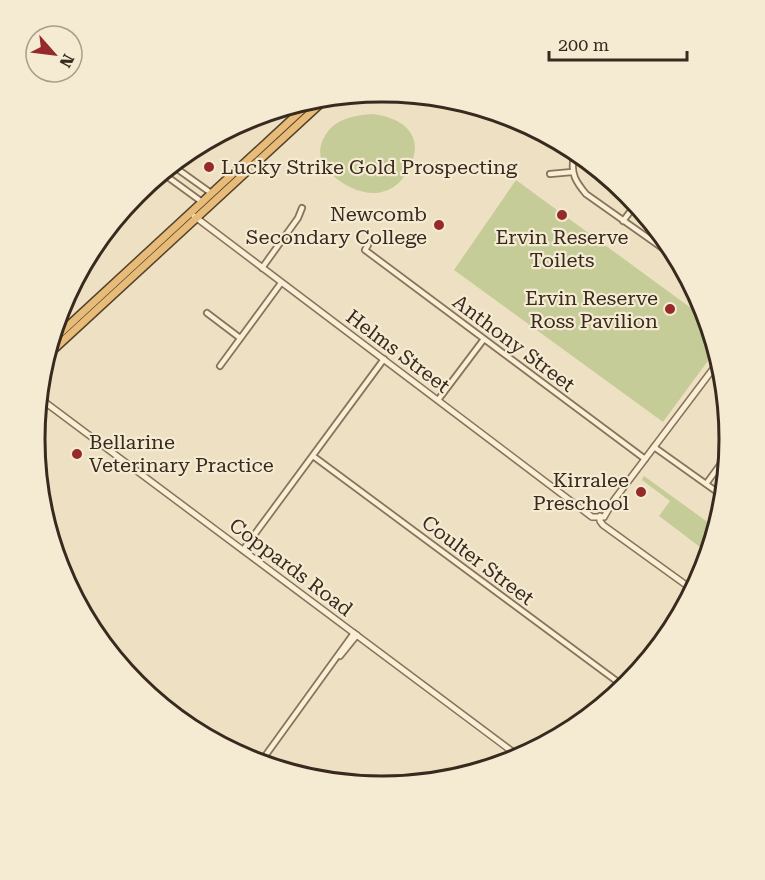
<svg xmlns="http://www.w3.org/2000/svg" width="765" height="880" viewBox="0 0 765 880" font-family="'Roboto Serif',serif">
  <style>
    .green { fill: #c6cc97 }
    .lines { fill: none; stroke-linecap: round; stroke-linejoin: round }
    .minor-casing { stroke: #88725a; stroke-width: 8 }
    .tertiary-casing { stroke: #88725a; stroke-width: 8 }
    .trunk-casing { stroke: #55402e; stroke-width: 10 }
    .minor { stroke: #f9eed6; stroke-width: 4.5 }
    .tertiary { stroke: #f9eed6; stroke-width: 5 }
    .trunk { stroke: #e7bb78; stroke-width: 7 }
    .poi-dot { fill: #962a2b; stroke: #f5ebd2; stroke-width: 2 }
    .labels { text-anchor: middle; stroke-width: 4.5; stroke-linejoin: round; paint-order: stroke }
    .poi-label { font-size: 20px; fill: #382a1e; stroke: #f5ebd2; text-anchor: end }
    .street-label { font-size: 20px; fill: #382a1e; stroke: #f5ebd2 }
    .rim { fill: none; stroke: #382a1e; stroke-width: 3 }
  </style>
  <rect width="100%" height="100%" fill="#eee1c3"/>
  <path class="green" d="M373,114C404,118 426,136 409,168C392,204 355,197 330,173C319,163 317,148 325,136C334,119 355,115 373,114Z
    M516,180L706,319L713,354L663,422L454,270Z
    M644,476L713,526L708,553L659,516L670,501L642,480Z"/>
  <g class="lines">
    <defs>
      <path id="minor" d="M574,157C570,173 576,182 586,194L668,252
        M176,168L211,193
        M550,174L572,172
        M165,175L202,202
        M623,221L636,204
        M368,245L365,250L645,459
        M262,268L298,218L302,208
        M207,313L240,338
        M220,366L281,283
        M438,400L484,339
        M654,447L720,494
        M313,456L626,688
        M706,484L728,454
        M243,550L384,359
        M340,656L357,635
        M260,763L354,633"/>
      <path id="tertiary" d="M194,216L592,517H604
        M42,400L521,758
        M600,516V521L603,525L693,590
        M604,517L614,500L716,365"/>
      <path id="trunk" d="M55,338L304,108
        M52,351L319,105"/>
    </defs>
    <use href="#minor" class="minor-casing"/>
    <use href="#tertiary" class="tertiary-casing"/>
    <use href="#trunk" class="trunk-casing"/>
    <use href="#minor" class="minor"/>
    <use href="#tertiary" class="tertiary"/>
    <use href="#trunk" class="trunk"/>
  </g>
  <g class="poi-dot">
    <circle cx="209" cy="167" r="6"/>
    <circle cx="562" cy="215" r="6"/>
    <circle cx="439" cy="225" r="6"/>
    <circle cx="670" cy="309" r="6"/>
    <circle cx="77" cy="454" r="6"/>
    <circle cx="641" cy="492" r="6"/>
  </g>
  <g class="labels">
    <g class="poi-label">
      <text x="221" y="174" text-anchor="start">Lucky Strike Gold Prospecting</text>
      <text x="427" y="221">Newcomb<tspan x="427" dy="23">Secondary College</tspan></text>
      <text x="562" y="244" text-anchor="middle">Ervin Reserve<tspan x="562" dy="23">Toilets</tspan></text>
      <text x="658" y="305">Ervin Reserve<tspan x="658" dy="23">Ross Pavilion</tspan></text>
      <text x="89" y="449" text-anchor="start">Bellarine<tspan x="89" dy="23">Veterinary Practice</tspan></text>
      <text x="629" y="487">Kirralee<tspan x="629" dy="23">Preschool</tspan></text>
    </g>
    <g class="street-label">
      <text transform="translate(514 343) rotate(37)" y="7">Anthony Street</text>
      <text transform="translate(398 351) rotate(37)" y="7">Helms Street</text>
      <text transform="translate(478 560) rotate(37)" y="7">Coulter Street</text>
      <text transform="translate(291 567) rotate(37)" y="7">Coppards Road</text>
    </g>
  </g>
  <path d="M0 0H765V880H0ZM45 439a337 337 0 1 1 674 0a337 337 0 1 1-674 0Z" fill="#f5ebd2" fill-rule="evenodd"/>
  <path class="rim" d="M45 439a337 337 0 1 1 674 0a337 337 0 1 1-674 0Z"/>
  <g transform="translate(54 54) rotate(118)"><circle r="28" fill="#f5ebd2" stroke="#a99e8a" stroke-width="1.5"/>
  <path d="M0-4.5L10 22L0 15L-10 22Z" fill="#962a2b"/>
  <text y="-9" font-size="16" font-weight="bold" text-anchor="middle" fill="#382a1e">N</text>
  </g>
  <path d="M549 51v9h138v-9" fill="none" stroke="#382a1e" stroke-width="3"/>
  <text x="558" y="51" font-size="18" fill="#382a1e" stroke="#f5ebd2" stroke-width="4.5" paint-order="stroke">200 m</text>
</svg>
